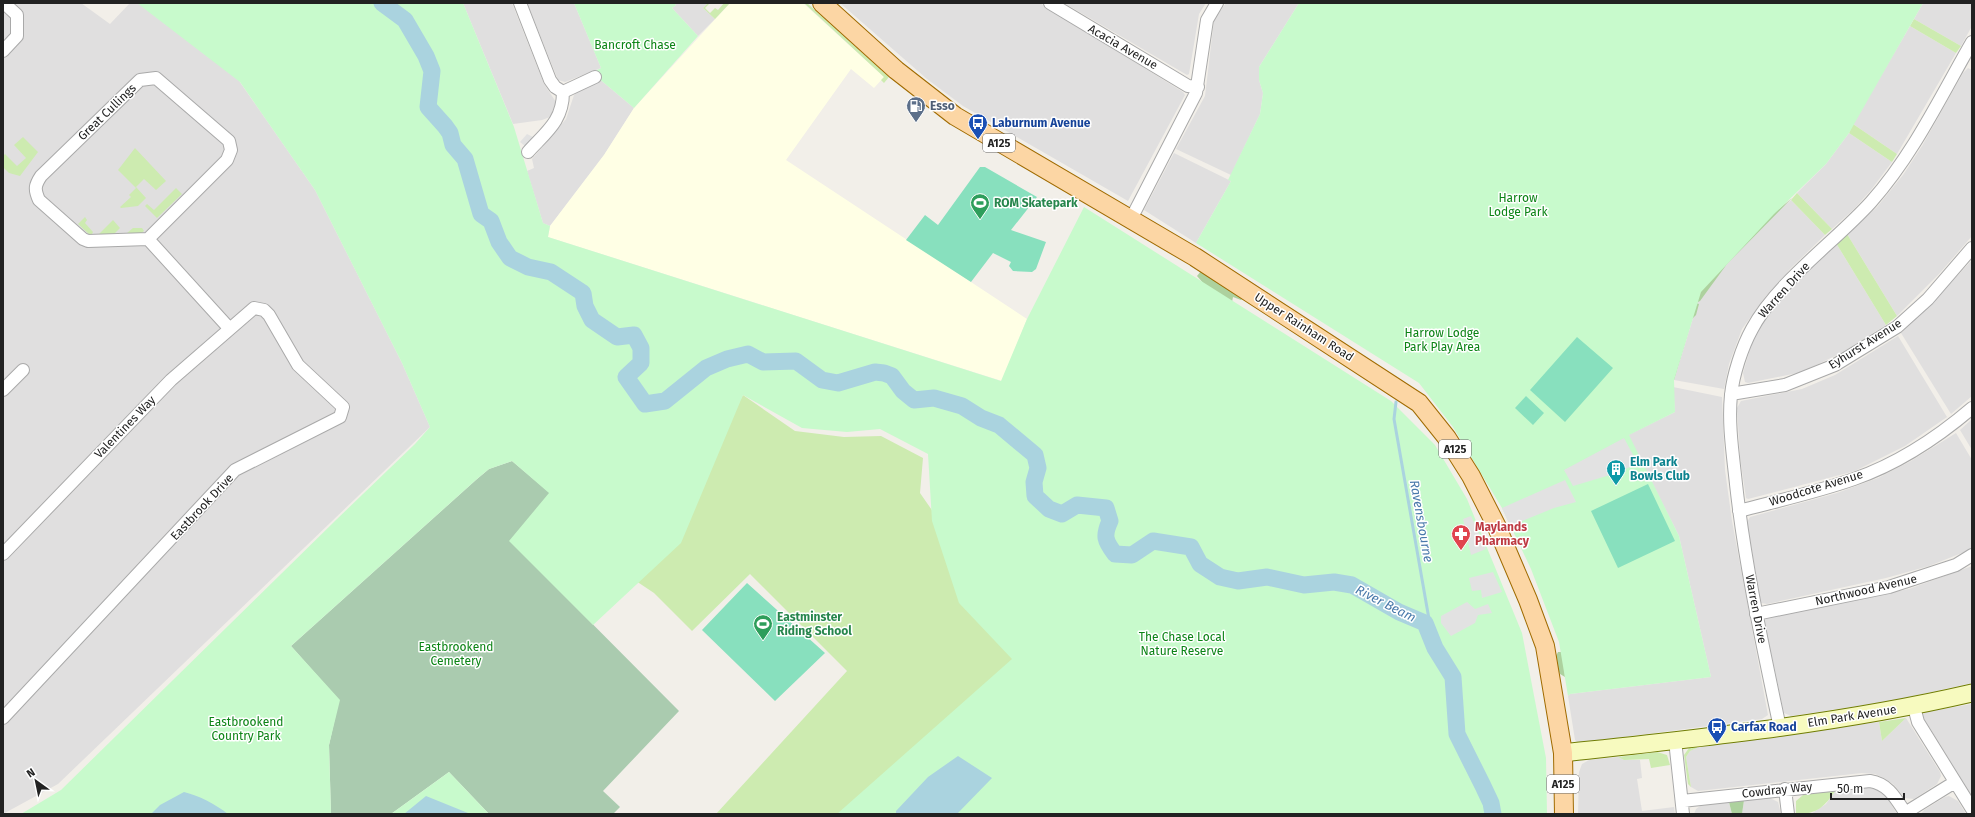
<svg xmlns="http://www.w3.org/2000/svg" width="1975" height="817" viewBox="0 0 1975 817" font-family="'Fira Sans',sans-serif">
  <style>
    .residential { fill: #e0dfdf }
    .education { fill: #ffffe5 }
    .grass { fill: #cdebb0 }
    .forest { fill: #add19e }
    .cemetery { fill: #aacbaf }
    .park { fill: #c8facc }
    .pitch { fill: #88e0be }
    .parking { fill: #e2e2e2 }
    .water { fill: #aad3df }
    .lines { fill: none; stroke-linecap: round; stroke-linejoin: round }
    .stream { stroke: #aad3df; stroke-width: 3 }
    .river { stroke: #aad3df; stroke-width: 17 }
    .street-casing { stroke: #a9a9a9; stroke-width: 14 }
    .secondary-casing { stroke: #707d05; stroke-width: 19 }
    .primary-casing { stroke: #a06b00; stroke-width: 20 }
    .street { stroke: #fff; stroke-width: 12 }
    .secondary { stroke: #f7fabf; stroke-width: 17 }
    .primary { stroke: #fcd6a4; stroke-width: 18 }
    .labels { text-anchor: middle; stroke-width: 3; stroke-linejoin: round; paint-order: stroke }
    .shield { fill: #fff; stroke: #646464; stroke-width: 1 }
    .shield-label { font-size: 11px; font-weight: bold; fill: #222 }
    .park-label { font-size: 12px; fill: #0c8416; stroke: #fff }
    .street-label { font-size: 12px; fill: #222; stroke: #fff }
    .service-label { font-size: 12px; font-weight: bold; fill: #4e5e75; stroke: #fff; text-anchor: start }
    .transit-label { font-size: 12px; font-weight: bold; fill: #164399; stroke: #fff; text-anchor: start }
    .leisure-label { font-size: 12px; font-weight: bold; fill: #27864d; stroke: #fff; text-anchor: start }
    .culture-label { font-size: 12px; font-weight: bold; fill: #0d838f; stroke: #fff; text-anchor: start }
    .health-label { font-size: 12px; font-weight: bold; fill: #be3a42; stroke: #fff; text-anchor: start }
    .water-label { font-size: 13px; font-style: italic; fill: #4a7aab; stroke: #fff }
  </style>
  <rect width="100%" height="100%" fill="#f2efe9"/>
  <path class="residential" d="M3,3H81L110,24L130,3H138L235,75L315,190L402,363L430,427L58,784L3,814Z
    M463,3H512L544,84L556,102L550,117L542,120L513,124Z
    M527,3H574L601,68L565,82L558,80Z
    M674,3H708L703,8L715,19L698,36L672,8L676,5Z
    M840,3H1040L1183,92L1185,95L1128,201L963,106L927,79Z
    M1064,3H1206L1199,14L1189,74L1187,75Z
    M1226,3H1299L1259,67V80L1263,93L1260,114L1231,175L1176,149L1205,96L1214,20Z
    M1923,3H1972V26L1961,46L1914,19Z
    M1910,26L1956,53L1897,154L1853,124Z
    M1968,68L1972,70V236L1939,274L1897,316L1847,234L1877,207L1903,175L1922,146L1963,73Z
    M597,77L634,108L604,155L550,226L543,223L527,171L534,168L532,159L566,119L574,95Z
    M1849,133L1892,162L1871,190L1854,209L1832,229L1797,193L1826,164Z
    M1174,153L1231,181L1196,243L1144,210Z
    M1791,200L1825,235L1791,268L1766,296L1742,329L1729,364L1724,389L1674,380L1701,292L1774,214Z
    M1836,243L1886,325L1843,352L1802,372L1748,383L1745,382L1743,373L1752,342L1770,310L1791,286Z
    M1972,260V396L1951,414L1901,333L1932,303Z
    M1898,336L1947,417L1905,446L1855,471L1748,499L1746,498L1740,457L1737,408L1741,401L1802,389L1835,375Z
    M1673,387L1722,397L1725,470L1732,521L1768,715L1762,719L1578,743L1575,740L1568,696L1570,694L1711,677L1679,536L1628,435L1675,412Z
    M1972,419V450L1960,430Z
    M1956,433L1972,460V549L1929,566L1886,578L1767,604L1761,603L1747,522L1750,517L1837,493L1878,478L1911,461Z
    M1972,566V683L1891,701L1791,716L1784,713L1764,621L1767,617L1909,589Z
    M1972,704V796L1923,717V714L1926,712Z
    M1906,718L1940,772L1941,776L1937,784L1914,799L1905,798L1893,784L1884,778L1875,774L1862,773L1698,791L1691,787L1686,757L1690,751L1697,748V746L1879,722L1882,741Z
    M1618,757L1624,760H1640L1642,778L1637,779L1642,811L1674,807L1675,814H1578L1579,772L1582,764L1589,760Z
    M1864,787L1875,789L1886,796L1897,814H1811L1826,804L1836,790Z
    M1949,796L1958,801L1966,814H1921L1924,810L1945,797Z
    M1770,798L1778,802L1781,814H1742L1744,800Z
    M1729,802L1732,814H1694L1696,809L1700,806Z"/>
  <path class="education" d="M730,3H803L884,77L874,88L851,69L786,160L1027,319L1002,381L548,237L550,226L604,155L634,108Z"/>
  <path class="grass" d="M708,3H710L705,8L710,13L715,8L718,10L724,3H730L715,19L703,8Z
    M804,3H807L889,77L884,83L881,80L884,77Z
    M1914,19L1961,46L1956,53L1910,26Z
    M1853,124L1897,154L1892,162L1849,133Z
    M23,137L38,152L20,176L9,173L3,167V156L5,154L17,166L26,158L14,145Z
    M135,148L166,181L156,190L144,179L136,187L146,198L138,206L121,208L120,207L131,197L129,195L136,188L118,170Z
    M176,188L182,194L157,218L145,206L147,204L154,210Z
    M1797,193L1832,229L1825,235L1791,200Z
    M85,217L87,220L85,223L93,232L91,236L78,224Z
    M113,220L120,228L114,234H99Z
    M133,228H142L144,231L140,234L127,233Z
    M1847,234L1897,316L1886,325L1836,243Z
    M743,395L795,431L844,437L881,436L923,458L920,493L943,526L1485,814H716L847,671L750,574L692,631L654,593L612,565L659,551Z
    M1906,718L1882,741L1879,722Z
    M1697,746V748L1690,751L1686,757L1691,787L1688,784L1684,755L1689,748Z
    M1657,752L1667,755L1670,765L1651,768L1649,759L1624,760L1618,757Z
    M1836,790C1824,807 1818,814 1796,814V801L1803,795Z"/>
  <path class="forest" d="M1792,198L1727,264L1700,301L1696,303L1699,304L1696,315L1692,319L1674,380L1672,366L1697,294L1743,239Z
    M1201,271L1244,297L1241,300L1233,297L1231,307L1211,292L1197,276Z
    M1558,652H1564L1565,677L1560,674L1554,660Z
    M1744,800L1742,814H1732L1729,802Z"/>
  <path class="cemetery" d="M512,461L550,493L510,541L679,711L603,791L620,807L613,814H489L449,772L391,814H331L329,745L339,700L291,646L477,479L489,469Z"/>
  <path class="park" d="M137,3H463L514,127L543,223L550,226L548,237L1001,381L1027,319L1084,207L1391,401L1435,445L1467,499L1522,633L1546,758L1547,814H837L1012,659L959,603L932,521L928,454L880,429L847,432L802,428L743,395L681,543L593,625L509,541L549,493L512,461L489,469L477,479L291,646L340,700L329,745L331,814H21L61,790L337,519L415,444L430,427L402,363L315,190L240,82Z
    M574,3H674L676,5L672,8L698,36L634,108L597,77L595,71L601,68Z
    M1299,3H1923L1849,133L1826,164L1774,214L1701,292L1674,380L1675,412L1629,435L1679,536L1711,677L1570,694L1568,696L1559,642L1531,569L1502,508L1453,427L1419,383L1196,243L1231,181L1228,180L1260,114L1263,93L1259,80V67Z
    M449,772L489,814H391Z"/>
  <path class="pitch" d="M980,167H985L1037,197L1011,230L1046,242L1036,269L1032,272L1013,271L1009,266L1011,262L993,253L971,282L906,240L925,215L938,225Z
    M1577,337L1613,368L1565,422L1530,390Z
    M1526,396L1544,413L1533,425L1515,408Z
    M1648,484L1675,541L1618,568L1591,511Z
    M747,583L825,653L775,701L702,630Z"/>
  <path class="parking" d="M527,134L535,138L525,150V146L520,142Z
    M1624,438L1638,464L1610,475L1573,486L1564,470Z
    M1565,480L1576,502L1554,508L1510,526L1502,508Z
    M1471,516L1486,549L1471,555L1463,519Z
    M1493,572L1502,592L1482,598L1481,590L1472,591L1469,578Z
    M1467,602L1475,609L1488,604L1492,613L1478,615L1475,623L1451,636L1441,623V616Z"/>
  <path class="water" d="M958,756L992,778L957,814H896V811L928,777Z
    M184,792C200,796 215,804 228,814H151L160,805Z
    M426,796L468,813L469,814H404Z"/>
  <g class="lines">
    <path class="stream" d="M1396,402L1394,419L1433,642"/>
    <path class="river" d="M382,3L405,20L426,56L432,71L428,107L445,126L450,133L453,145L465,159L481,214L491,221L499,242L510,258L528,267L551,272L583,293L585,306L592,320L617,337L634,335L641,348V363L626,377L645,404L665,401L706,368L727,359L748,354L763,362L796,361L822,380L838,383L875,372L884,373L892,376L903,391L914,400L934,398L962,406L981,418L999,425L1035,455L1038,468L1034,482L1035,496L1049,509L1062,514L1077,505L1106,508L1110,521C1103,536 1105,541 1115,554L1132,555L1153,541L1191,547L1200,564L1220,577L1238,581L1267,577L1304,585L1334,582L1352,585L1399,612L1425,623L1435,648L1453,677L1457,734L1483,786L1491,803L1493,814"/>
    <defs>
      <path id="street" d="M520,3L550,80L555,87L563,92C563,121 546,132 528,152
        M1050,3L1188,86L1198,87
        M3,51L17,36V15L4,3
        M563,92L595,77
        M1131,219L1196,93L1207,20L1217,3
        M148,239L227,160L231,150L229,141L156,78L140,80L41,176C35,185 34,189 39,200L83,239L88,241L148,239L229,328
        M3,390L23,370
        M1731,394L1785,385L1835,365L1897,327L1928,299L1972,248
        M1739,511C1777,501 1817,492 1854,479C1897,464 1938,437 1972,408
        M3,554L171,380L254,308L264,310L269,315L298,365L343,407L340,417L235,470L3,718
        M1756,614L1889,587L1956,565L1972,555
        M1914,707L1918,722L1972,809
        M1780,728C1763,647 1745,566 1736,484C1733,455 1728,424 1731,395C1733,375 1742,347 1752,329C1777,282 1835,242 1871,202C1913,155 1941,96 1972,42
        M1675,740L1683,814
        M1785,789L1788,814
        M1682,801L1870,781C1889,784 1896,799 1906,814
        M1905,813L1955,782"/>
      <path id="secondary" d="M1563,753C1700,738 1838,724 1972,693"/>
      <path id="primary" d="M822,3L896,70L955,116L1195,257L1419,403L1447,438L1471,476L1496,525L1528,600L1545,646L1563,753L1564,814"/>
    </defs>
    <use href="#street" class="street-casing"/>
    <use href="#secondary" class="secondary-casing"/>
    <use href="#primary" class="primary-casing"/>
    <use href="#street" class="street"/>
    <use href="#secondary" class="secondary"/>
    <use href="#primary" class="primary"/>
  </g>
  <defs>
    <symbol id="fuel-pin" viewBox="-11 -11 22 30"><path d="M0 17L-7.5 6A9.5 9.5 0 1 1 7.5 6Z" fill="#5c6f8a" stroke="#fff"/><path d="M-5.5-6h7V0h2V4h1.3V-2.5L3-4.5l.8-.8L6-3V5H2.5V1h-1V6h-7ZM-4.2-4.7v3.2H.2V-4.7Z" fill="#fff"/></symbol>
    <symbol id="bus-pin" viewBox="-11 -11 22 30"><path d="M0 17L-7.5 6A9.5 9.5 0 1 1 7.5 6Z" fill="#1a4fb4" stroke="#fff"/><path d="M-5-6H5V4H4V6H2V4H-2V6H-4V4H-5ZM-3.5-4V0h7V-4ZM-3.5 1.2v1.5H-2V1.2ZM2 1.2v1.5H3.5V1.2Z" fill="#fff"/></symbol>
    <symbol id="stadium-pin" viewBox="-11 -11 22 30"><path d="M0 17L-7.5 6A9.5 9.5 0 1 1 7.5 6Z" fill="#2e9e5b" stroke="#fff"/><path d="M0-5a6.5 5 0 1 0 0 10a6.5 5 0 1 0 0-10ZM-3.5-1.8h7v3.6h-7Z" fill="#fff"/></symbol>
    <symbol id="building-pin" viewBox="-11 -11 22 30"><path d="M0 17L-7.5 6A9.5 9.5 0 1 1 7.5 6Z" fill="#0f9aa8" stroke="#fff"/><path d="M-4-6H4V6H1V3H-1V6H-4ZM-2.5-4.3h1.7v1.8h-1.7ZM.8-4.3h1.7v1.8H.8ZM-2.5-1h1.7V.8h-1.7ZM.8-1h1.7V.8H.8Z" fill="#fff"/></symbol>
    <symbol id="pharmacy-pin" viewBox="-11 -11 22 30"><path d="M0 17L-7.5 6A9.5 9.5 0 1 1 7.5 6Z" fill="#e0444e" stroke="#fff"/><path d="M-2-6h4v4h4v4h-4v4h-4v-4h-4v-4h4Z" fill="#fff"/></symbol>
  </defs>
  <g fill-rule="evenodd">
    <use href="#fuel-pin" x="905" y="95" width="22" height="30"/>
    <use href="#bus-pin" x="967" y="112" width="22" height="30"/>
    <use href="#stadium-pin" x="969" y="192" width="22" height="30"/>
    <use href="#building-pin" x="1605" y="458" width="22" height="30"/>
    <use href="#pharmacy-pin" x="1450" y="523" width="22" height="30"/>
    <use href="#stadium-pin" x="752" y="613" width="22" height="30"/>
    <use href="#bus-pin" x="1706" y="716" width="22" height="30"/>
  </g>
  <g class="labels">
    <g class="shield">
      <rect x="983" y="134" width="32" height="18" rx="3"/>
      <rect x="1439" y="440" width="32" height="18" rx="3"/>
      <rect x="1547" y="775" width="32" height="18" rx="3"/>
    </g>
    <g class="shield-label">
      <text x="999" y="147">A125</text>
      <text x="1455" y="453">A125</text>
      <text x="1563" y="788">A125</text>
    </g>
    <g class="park-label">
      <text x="635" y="49">Bancroft Chase</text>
      <text x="1518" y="202">Harrow<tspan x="1518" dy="14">Lodge Park</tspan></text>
      <text x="1442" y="337">Harrow Lodge<tspan x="1442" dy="14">Park Play Area</tspan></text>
      <text x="1182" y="641">The Chase Local<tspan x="1182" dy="14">Nature Reserve</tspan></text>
      <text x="456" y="651">Eastbrookend<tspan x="456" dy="14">Cemetery</tspan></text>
      <text x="246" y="726">Eastbrookend<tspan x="246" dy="14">Country Park</tspan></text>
    </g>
    <g class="street-label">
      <text transform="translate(1123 47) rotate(30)" y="4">Acacia Avenue</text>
      <text transform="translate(107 112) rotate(-44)" y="4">Great Cullings</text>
      <text transform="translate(1784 290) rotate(-48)" y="4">Warren Drive</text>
      <text transform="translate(1304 327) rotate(33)" y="4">Upper Rainham Road</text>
      <text transform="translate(1865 344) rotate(-32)" y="4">Eyhurst Avenue</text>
      <text transform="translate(125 427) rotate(-46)" y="4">Valentines Way</text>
      <text transform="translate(1816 488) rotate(-17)" y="4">Woodcote Avenue</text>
      <text transform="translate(202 507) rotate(-47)" y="4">Eastbrook Drive</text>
      <text transform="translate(1866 590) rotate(-13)" y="4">Northwood Avenue</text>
      <text transform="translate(1756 609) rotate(79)" y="4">Warren Drive</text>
      <text transform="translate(1852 716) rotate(-9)" y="4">Elm Park Avenue</text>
      <text transform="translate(1777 790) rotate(-6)" y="4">Cowdray Way</text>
    </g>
    <g class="service-label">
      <text x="930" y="110">Esso</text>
    </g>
    <g class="transit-label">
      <text x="992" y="127">Laburnum Avenue</text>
      <text x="1731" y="731">Carfax Road</text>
    </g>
    <g class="leisure-label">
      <text x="994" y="207">ROM Skatepark</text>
      <text x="777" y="621">Eastminster<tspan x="777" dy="14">Riding School</tspan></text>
    </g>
    <g class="culture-label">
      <text x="1630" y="466">Elm Park<tspan x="1630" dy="14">Bowls Club</tspan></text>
    </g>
    <g class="health-label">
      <text x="1475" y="531">Maylands<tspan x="1475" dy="14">Pharmacy</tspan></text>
    </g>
    <g class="water-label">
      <text transform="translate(1422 521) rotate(80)" y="5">Ravensbourne</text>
      <text transform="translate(1386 603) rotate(27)" y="5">River Beam</text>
    </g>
  </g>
  <rect width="1975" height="817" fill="none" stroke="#222222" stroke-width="8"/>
  <g transform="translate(36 781) rotate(327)" stroke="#ffffff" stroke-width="3" paint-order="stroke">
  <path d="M0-3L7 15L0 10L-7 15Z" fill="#222222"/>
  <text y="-6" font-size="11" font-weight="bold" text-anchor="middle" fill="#222222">N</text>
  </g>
  <path d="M1831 793v6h73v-6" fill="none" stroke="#222222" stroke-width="2"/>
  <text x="1837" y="793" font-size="12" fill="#222222" stroke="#ffffff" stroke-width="3" paint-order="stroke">50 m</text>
</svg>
